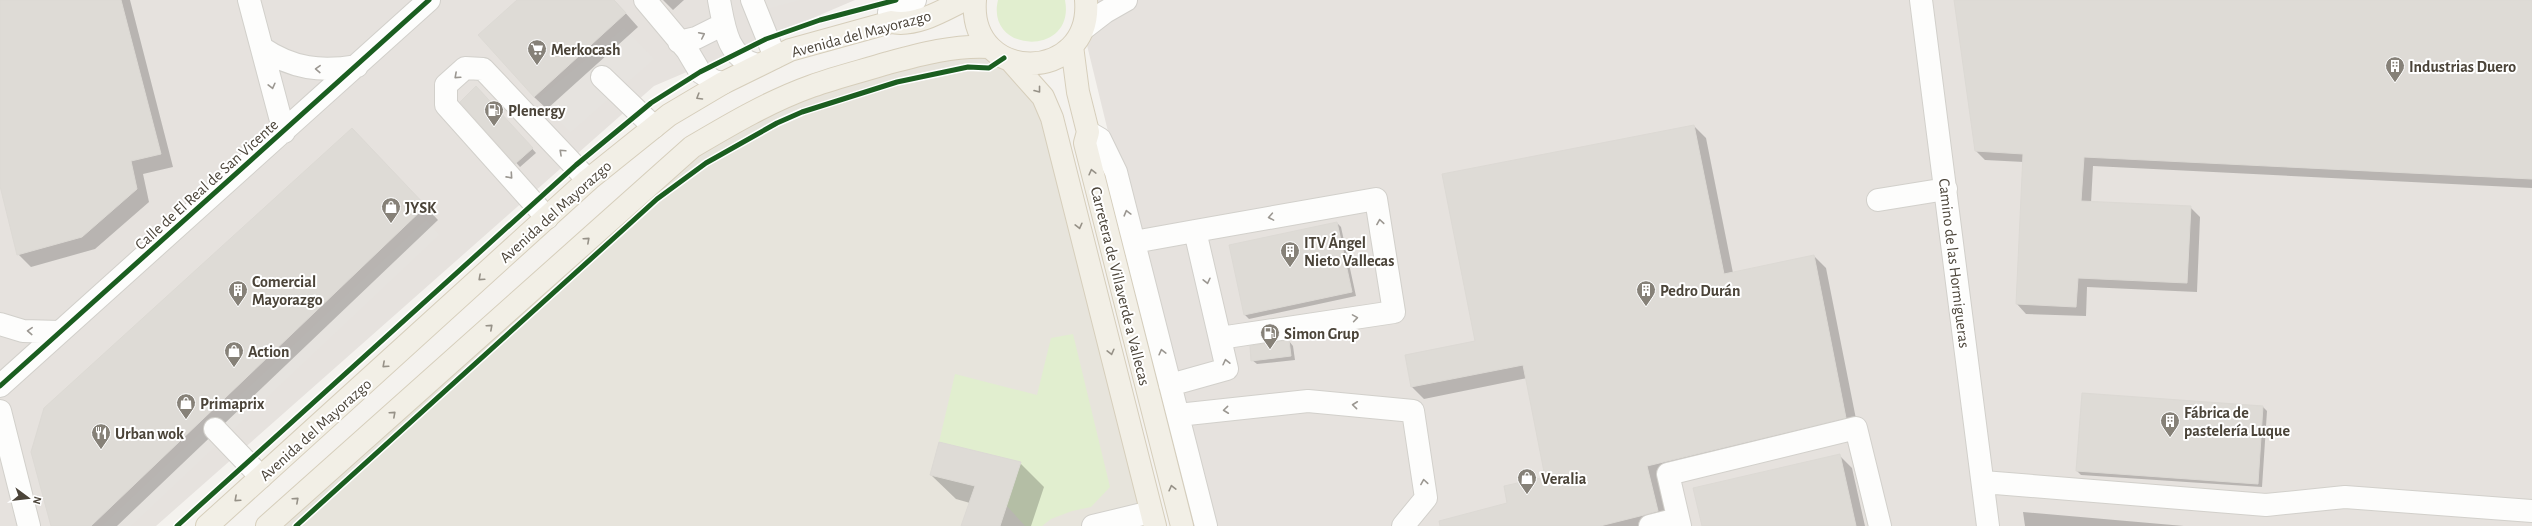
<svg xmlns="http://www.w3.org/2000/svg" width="2532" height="526" viewBox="0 0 2532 526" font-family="'Alegreya Sans',sans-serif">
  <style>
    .residential { fill: #e7e4dc }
    .industrial { fill: #e6e2de }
    .green { fill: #e1eecf }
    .parking { fill: #e6e3df }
    .shadow { fill: #0003 }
    .building { fill: #dedbd6; stroke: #dcd9d4 }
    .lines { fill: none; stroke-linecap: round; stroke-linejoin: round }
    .minor-casing { stroke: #d2d0cb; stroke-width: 24 }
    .major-casing { stroke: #d6cebb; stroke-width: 24 }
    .minor { stroke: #fdfdfc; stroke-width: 22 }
    .major { stroke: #f2efe6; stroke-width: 22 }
    .cycleway-casing { stroke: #fff; stroke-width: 8 }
    .cycleway { stroke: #1b5e20; stroke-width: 5 }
    .oneway { stroke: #9b9791 }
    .oneway2 { stroke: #969187 }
    .labels { text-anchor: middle; stroke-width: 4; stroke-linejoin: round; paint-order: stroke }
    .street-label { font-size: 16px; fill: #4b4439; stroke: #fff }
    .poi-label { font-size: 16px; font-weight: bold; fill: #4b4439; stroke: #fff; text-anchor: start }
  </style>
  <rect width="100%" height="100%" fill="#f4f2ee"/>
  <path class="residential" d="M989,47L1043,97L1155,526H267L692,147L789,96Z"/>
  <path class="industrial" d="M0,0H855L654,86L156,526H0Z
    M1076,0H2532V526H1204Z"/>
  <path class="green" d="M998,0H1065C1076,57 985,54 998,0Z
    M1073,334L1110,487L1091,507L1072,511L1051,519L1042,526H1025L1006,505L1021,462L939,442L955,374L1037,395L1051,338Z"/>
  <path class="parking" d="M745,0H800L748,14Z
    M624,28L654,59L571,132L538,99Z
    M426,220L439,235L131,526H102Z"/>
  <path class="shadow" d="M0,0H130L173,167L143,174L149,202L95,249L31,267L18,254L0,182Z
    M518,0H614L638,27L547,109L534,97Z
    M663,0H684L673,10Z
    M1956,0H2532V188L2093,166L2091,203L2190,207L2200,217L2197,292L2087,287L2086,316L2026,314L2017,304L2024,162L1985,160L1976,151Z
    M481,92L536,153L520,167L461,102Z
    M1694,126L1706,138L1733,273L1814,256L1826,268L1858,429L1658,478L1669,523L1658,526H1450L1509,503L1546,477L1527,378L1424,399L1412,387L1476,341Z
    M352,129L438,220L117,526H52Z
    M1337,223L1341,227L1356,296L1249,319L1245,315Z
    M1289,341L1293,346L1295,360L1257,364L1252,360Z
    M2263,407L2267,411L2262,487L2081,475L2077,471Z
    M1839,455L1852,468L1865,526H1703Z
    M1020,463L1044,487L1031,526H962L970,503L956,499L931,475Z
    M2023,512L2184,526H2025Z"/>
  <path class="building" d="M0,0H121L161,154L131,161L137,189L82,237L17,255L0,186Z
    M517,0H614L626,13L534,97L478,35Z
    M1954,0H2532V179L2084,157L2081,201L2191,206L2187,283L2078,278L2076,307L2016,304L2023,154L1975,151Z
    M476,86L533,148L515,164L460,102Z
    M1694,125L1724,274L1814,255L1846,418L1647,466L1658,511L1644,515L1600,526H1440L1439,521L1507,503L1504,486L1545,477L1523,365L1411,387L1405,355L1475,341L1442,174Z
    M352,128L426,206L91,526H51L31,452L44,408Z
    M1337,222L1352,292L1244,315L1229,245Z
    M1289,340L1291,356L1251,361L1250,346Z
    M2082,393L2263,406L2258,484L2076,471Z
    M939,442L1021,462L1000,526H961L975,486L930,475Z
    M1840,454L1856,526H1702L1693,488Z"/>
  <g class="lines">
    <defs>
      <path id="minor" d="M249,0L284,132
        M645,0L687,50L700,72L714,81L723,83
        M719,0C724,26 727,58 757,65
        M752,0L775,57
        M1921,0L1988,526
        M889,12L905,7L915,0
        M1083,29L1105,12L1126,0
        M679,42L696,38L724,24
        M262,48C293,69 321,72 357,66
        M602,77L654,127
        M1088,132L1100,139L1116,172L1206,526
        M1878,200L1946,189
        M547,218L446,105V85L465,68L483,69L588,180
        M1134,242L1195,231
        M0,324L23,331L60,332
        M1170,385L1227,369L1195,231L1376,199L1394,312L1220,338
        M0,386L429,0
        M0,411L29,526
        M1178,415L1308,401L1413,411L1426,498L1403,526
        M215,429L261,477
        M1983,482L2266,505L2345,497L2532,511
        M1093,526L1151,512
        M1650,526L1678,519
        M1680,526L1668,474L1856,428L1880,526"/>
      <path id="major" d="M975,0C968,85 1093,84 1086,0
        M1072,46L1078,92L1088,132L1085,143L1182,526
        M1011,61L1043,97L1052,118L1155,526
        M207,526L588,180L669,115L723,83L790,50L891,22C916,27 942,11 964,0
        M267,526L692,147C731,124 770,101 812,86C837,77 862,71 888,63C921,54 955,45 989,47"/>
    </defs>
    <use href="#minor" class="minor-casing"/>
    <use href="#major" class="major-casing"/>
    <use href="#minor" class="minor"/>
    <use href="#major" class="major"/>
    <defs>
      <path id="cycleway" d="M0,386L429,0
        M177,526L576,165L651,103L700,72L766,39L820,20L896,0
        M296,526L657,199L706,163L777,123L802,112L897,82L968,67L989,68L1004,58"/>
    </defs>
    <use href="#cycleway" class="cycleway-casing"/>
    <use href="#cycleway" class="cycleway"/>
  </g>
  <defs><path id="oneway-chevron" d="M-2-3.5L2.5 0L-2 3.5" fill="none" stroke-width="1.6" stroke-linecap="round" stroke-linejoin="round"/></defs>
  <g class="oneway">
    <use href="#oneway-chevron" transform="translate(702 35) rotate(-26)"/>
    <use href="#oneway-chevron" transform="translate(318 69) rotate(-178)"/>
    <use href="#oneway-chevron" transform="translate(457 76) rotate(138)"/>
    <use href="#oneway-chevron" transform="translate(272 86) rotate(76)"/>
    <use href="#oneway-chevron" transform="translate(562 152) rotate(-137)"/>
    <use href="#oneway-chevron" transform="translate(510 176) rotate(48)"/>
    <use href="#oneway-chevron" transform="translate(1127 213) rotate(-105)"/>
    <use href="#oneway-chevron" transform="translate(1271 217) rotate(170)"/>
    <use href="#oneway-chevron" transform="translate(1380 222) rotate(-99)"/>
    <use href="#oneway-chevron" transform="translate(1207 281) rotate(77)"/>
    <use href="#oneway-chevron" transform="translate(1355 318) rotate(-9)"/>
    <use href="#oneway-chevron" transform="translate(30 331) rotate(-177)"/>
    <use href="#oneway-chevron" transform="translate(1162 352) rotate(-104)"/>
    <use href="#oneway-chevron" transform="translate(1226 362) rotate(-103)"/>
    <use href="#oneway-chevron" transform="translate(1355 405) rotate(-174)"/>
    <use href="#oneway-chevron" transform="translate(1226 410) rotate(174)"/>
    <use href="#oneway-chevron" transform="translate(1424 482) rotate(-99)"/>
  </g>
  <g class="oneway2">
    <use href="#oneway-chevron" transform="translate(1038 90) rotate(52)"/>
    <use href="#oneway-chevron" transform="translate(699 97) rotate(149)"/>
    <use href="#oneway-chevron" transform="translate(1092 172) rotate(-104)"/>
    <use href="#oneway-chevron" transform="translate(1079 226) rotate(76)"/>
    <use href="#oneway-chevron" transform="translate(587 240) rotate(-42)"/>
    <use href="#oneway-chevron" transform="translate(481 278) rotate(138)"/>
    <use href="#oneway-chevron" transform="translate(490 327) rotate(-42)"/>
    <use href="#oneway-chevron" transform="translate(1111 352) rotate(76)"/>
    <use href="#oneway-chevron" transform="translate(385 365) rotate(138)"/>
    <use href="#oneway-chevron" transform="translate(393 414) rotate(-42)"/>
    <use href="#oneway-chevron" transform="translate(1172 488) rotate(-104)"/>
    <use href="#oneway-chevron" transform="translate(237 499) rotate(138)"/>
    <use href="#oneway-chevron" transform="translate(296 500) rotate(-42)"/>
  </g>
  <defs>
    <symbol id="supermarket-pin" viewBox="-11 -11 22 30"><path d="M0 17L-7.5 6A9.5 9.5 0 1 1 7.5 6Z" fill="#868178" stroke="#fff"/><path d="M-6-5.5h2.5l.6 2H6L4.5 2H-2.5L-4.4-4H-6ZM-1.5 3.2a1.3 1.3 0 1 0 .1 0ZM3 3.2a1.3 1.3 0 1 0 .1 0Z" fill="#fff"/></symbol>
    <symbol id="building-pin" viewBox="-11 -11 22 30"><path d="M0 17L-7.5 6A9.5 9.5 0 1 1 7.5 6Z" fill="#868178" stroke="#fff"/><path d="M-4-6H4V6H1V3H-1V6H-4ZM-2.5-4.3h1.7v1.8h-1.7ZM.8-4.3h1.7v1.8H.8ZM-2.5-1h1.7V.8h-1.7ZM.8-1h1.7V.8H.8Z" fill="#fff"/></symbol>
    <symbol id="fuel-pin" viewBox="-11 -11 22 30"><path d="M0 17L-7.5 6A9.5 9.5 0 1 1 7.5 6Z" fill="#868178" stroke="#fff"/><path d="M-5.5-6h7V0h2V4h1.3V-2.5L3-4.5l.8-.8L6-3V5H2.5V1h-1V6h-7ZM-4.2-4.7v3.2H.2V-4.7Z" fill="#fff"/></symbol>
    <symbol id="shop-pin" viewBox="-11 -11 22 30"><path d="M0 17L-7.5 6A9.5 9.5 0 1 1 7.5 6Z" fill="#868178" stroke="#fff"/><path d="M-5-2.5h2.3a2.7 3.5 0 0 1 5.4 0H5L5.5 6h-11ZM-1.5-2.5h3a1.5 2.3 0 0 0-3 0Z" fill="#fff"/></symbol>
    <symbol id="restaurant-pin" viewBox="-11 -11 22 30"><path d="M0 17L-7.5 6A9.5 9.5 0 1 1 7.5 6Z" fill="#868178" stroke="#fff"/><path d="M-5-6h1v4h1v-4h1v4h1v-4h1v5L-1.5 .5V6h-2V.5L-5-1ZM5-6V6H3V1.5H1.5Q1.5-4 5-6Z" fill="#fff"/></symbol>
  </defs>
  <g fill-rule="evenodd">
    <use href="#supermarket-pin" x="526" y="38" width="22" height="30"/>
    <use href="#building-pin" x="2384" y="55" width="22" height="30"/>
    <use href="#fuel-pin" x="483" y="99" width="22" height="30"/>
    <use href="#shop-pin" x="380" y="196" width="22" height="30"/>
    <use href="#building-pin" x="1279" y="240" width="22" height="30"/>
    <use href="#building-pin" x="227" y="279" width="22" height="30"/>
    <use href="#building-pin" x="1635" y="279" width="22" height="30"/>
    <use href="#fuel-pin" x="1259" y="322" width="22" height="30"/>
    <use href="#shop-pin" x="223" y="340" width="22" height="30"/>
    <use href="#shop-pin" x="175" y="392" width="22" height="30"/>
    <use href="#building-pin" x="2159" y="410" width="22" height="30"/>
    <use href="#restaurant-pin" x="90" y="422" width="22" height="30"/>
    <use href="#shop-pin" x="1516" y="467" width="22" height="30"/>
  </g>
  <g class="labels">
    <g class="street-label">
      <text transform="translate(861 33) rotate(-15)" y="6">Avenida del Mayorazgo</text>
      <text transform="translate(206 184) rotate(-42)" y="6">Calle de El Real de San Vicente</text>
      <text transform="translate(555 211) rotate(-42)" y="6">Avenida del Mayorazgo</text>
      <text transform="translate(1955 263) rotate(83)" y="6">Camino de las Hormigueras</text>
      <text transform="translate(1121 286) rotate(76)" y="6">Carretera de Villaverde a Vallecas</text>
      <text transform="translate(315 429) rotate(-42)" y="6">Avenida del Mayorazgo</text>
    </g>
    <g class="poi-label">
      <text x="551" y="55">Merkocash</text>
      <text x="2409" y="72">Industrias Duero</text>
      <text x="508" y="116">Plenergy</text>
      <text x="405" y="213">JYSK</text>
      <text x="1304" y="248">ITV Ángel<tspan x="1304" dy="18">Nieto Vallecas</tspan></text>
      <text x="252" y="287">Comercial<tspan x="252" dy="18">Mayorazgo</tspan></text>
      <text x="1660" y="296">Pedro Durán</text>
      <text x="1284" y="339">Simon Grup</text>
      <text x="248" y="357">Action</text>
      <text x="200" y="409">Primaprix</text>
      <text x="2184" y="418">Fábrica de<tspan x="2184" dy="18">pastelería Luque</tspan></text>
      <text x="115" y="439">Urban wok</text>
      <text x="1541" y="484">Veralia</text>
    </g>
  </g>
  <g transform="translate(28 498) rotate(105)" stroke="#ffffff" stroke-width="3" paint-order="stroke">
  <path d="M0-3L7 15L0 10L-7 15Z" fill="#4b4439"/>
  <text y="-6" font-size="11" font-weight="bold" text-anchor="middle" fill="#4b4439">N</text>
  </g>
</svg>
